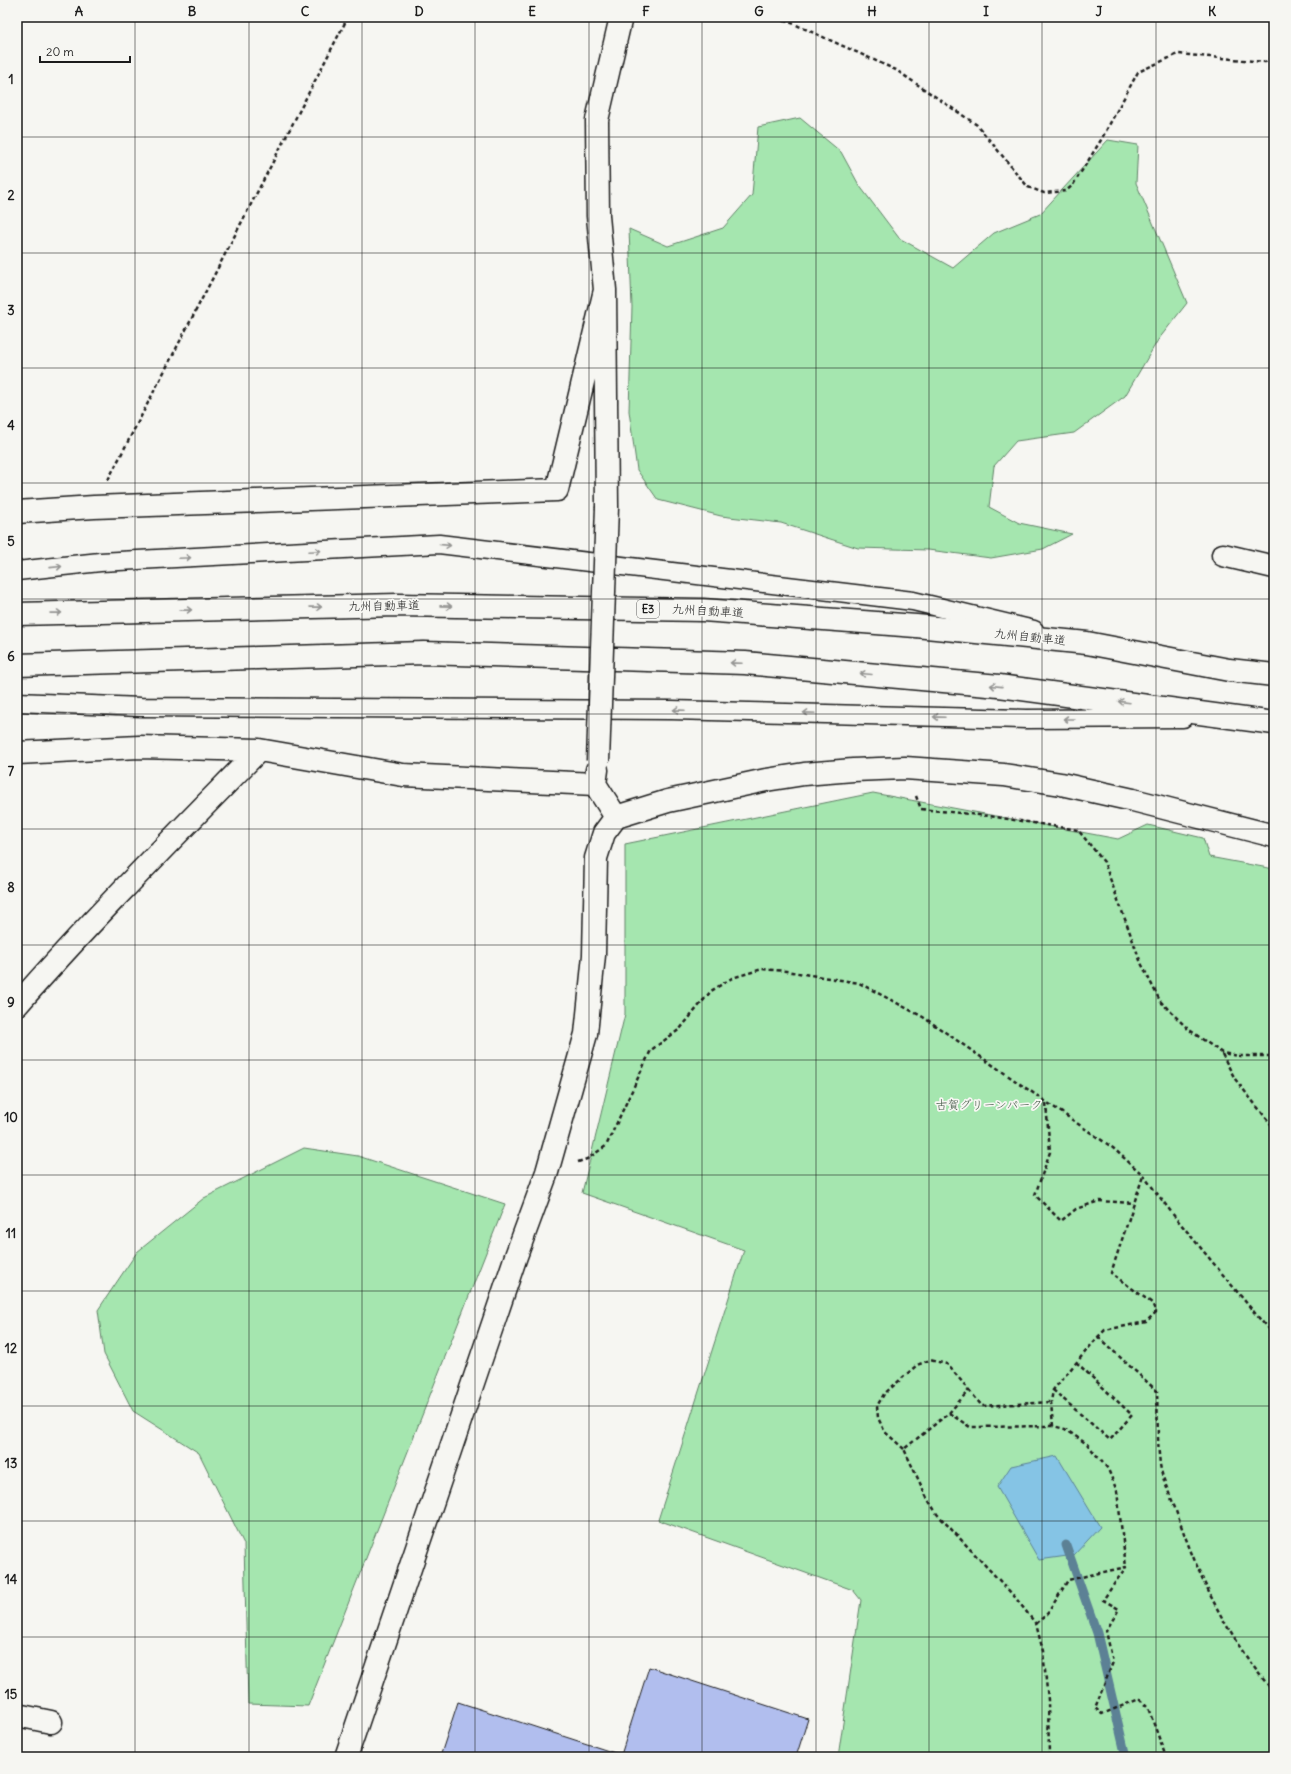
<svg xmlns="http://www.w3.org/2000/svg" width="1291" height="1774" viewBox="0 0 1291 1774" font-family="Delius,'Klee One',sans-serif">
  <style>
    .green { fill: #a5e6af; stroke: #608166 }
    .water { fill: #85c4e5; stroke: #5b8195 }
    .lines { fill: none; stroke-linecap: round; stroke-linejoin: round }
    .stream { stroke: #5b8195; stroke-width: 9 }
    .building { fill: #b1beee; stroke: #1c1c1c }
    .lane-casing { stroke: #1c1c1c; stroke-width: 21 }
    .street-casing { stroke: #1c1c1c; stroke-width: 25 }
    .secondary-casing { stroke: #1c1c1c; stroke-width: 25 }
    .highway-casing { stroke: #1c1c1c; stroke-width: 25 }
    .path { stroke: #1c1c1c; stroke-width: 2.5; stroke-dasharray: 4 3; stroke-linecap: butt }
    .lane { stroke: #f6f6f2; stroke-width: 18 }
    .street { stroke: #f6f6f2; stroke-width: 22 }
    .secondary { stroke: #f6f6f2; stroke-width: 22 }
    .highway { stroke: #f6f6f2; stroke-width: 22 }
    .street-bridge-casing { stroke: #1c1c1c; stroke-width: 25; stroke-linecap: butt }
    .street-bridge { stroke: #f6f6f2; stroke-width: 22 }
    .oneway { stroke: #949492 }
    .grid { fill: none; stroke: #1c1c1c; stroke-width: 1; stroke-opacity: 0.55 }
    .labels { text-anchor: middle; stroke-width: 3.5; stroke-linejoin: round; paint-order: stroke }
    .shield { fill: #f6f6f2; stroke: #5d5d5c; stroke-width: 1 }
    .shield-label { font-size: 11px; font-weight: bold; fill: #1c1c1c }
    .street-label { font-size: 12px; fill: #1c1c1c; stroke: #f6f6f2 }
    .park-label { font-size: 12px; fill: #455948; stroke: #f6f6f2 }
    .neatline { fill: none; stroke: #1c1c1c; stroke-width: 1.5 }
    .grid-label { font-size: 13px; text-anchor: middle; font-weight: bold; fill: #1c1c1c }
  </style>
  <rect width="100%" height="100%" fill="#f6f6f2"/>
  <filter id="ink" filterUnits="userSpaceOnUse"><feTurbulence type="fractalNoise" baseFrequency=".025" numOctaves="2"/><feDisplacementMap in="SourceGraphic" scale="8" xChannelSelector="R" yChannelSelector="G"/><feConvolveMatrix kernelMatrix="1 2 1 2 8 2 1 2 1" color-interpolation-filters="sRGB"/></filter>
  <g filter="url(#ink)">
    <path class="green" d="M800,118L841,152L859,185L899,238L953,268L994,233L1040,214L1108,140L1138,145L1136,183L1187,303L1158,340L1125,396L1074,433L1016,441L994,466L989,507L1019,523L1072,534L1043,549L991,558L928,550L858,548L781,523L721,516L658,500L637,470L629,411L632,307L629,229L668,246L723,228L752,195L758,127Z
      M873,793L1118,839L1148,825L1203,838L1209,857L1274,869V1757H838L861,1600L853,1590L658,1520L744,1250L582,1193L625,1014V844Z
      M304,1148L358,1156L505,1204L308,1706L248,1704L244,1544L199,1453L133,1411L104,1354L98,1310L137,1252L204,1198Z"/>
    <path class="water" d="M1057,1456L1100,1527L1074,1555L1039,1560L997,1487L1011,1466Z"/>
    <g class="lines">
      <path class="stream" d="M1066,1545L1097,1633L1126,1757"/>
    </g>
    <path class="building" d="M649,1667L808,1719L796,1757H440L458,1702L621,1755Z"/>
    <g class="lines">
      <defs>
        <path id="lane" d="M17,571L100,562L439,544L913,601L1034,630
          M17,702L141,707L671,710L1026,719L1183,718"/>
        <path id="street" d="M607,507L605,290L598,216L597,120L621,17
          M17,512L94,507L557,490L605,290
          M1223,555L1274,567
          M17,753L139,747L259,750L403,775L595,784
          M597,770L595,784L616,817
          M17,1005C94,917 177,834 259,750
          M17,1715L51,1722"/>
        <path id="secondary" d="M346,1757L516,1256L547,1172L586,1034L594,955L596,858L604,833L616,817L668,801L766,780L804,774L853,770L905,768L1004,775L1061,784L1133,800L1274,836"/>
        <path id="highway" d="M17,614L398,605L703,610L916,626L1087,643L1229,670L1274,675
          M17,665L424,653L745,663L999,686L1274,723"/>
      </defs>
      <use href="#lane" class="lane-casing"/>
      <use href="#street" class="street-casing"/>
      <use href="#secondary" class="secondary-casing"/>
      <use href="#highway" class="highway-casing"/>
      <path class="path" d="M770,17L792,23L896,70L977,125L1028,187L1044,193L1066,191L1073,185L1101,140L1138,72L1178,54L1265,62L1274,56
        M108,480L348,17
        M916,796L921,809L989,816L1078,830L1104,862L1141,963L1160,1001L1188,1029L1222,1053L1239,1056H1274
        M1222,1054L1235,1079L1274,1128
        M1046,1103L1050,1152L1035,1195L1061,1221L1076,1209L1099,1201L1134,1203
        M578,1162L587,1159L606,1146L651,1050L680,1029L711,991L732,978L762,969L786,971L859,983L923,1017L1113,1148L1143,1175L1175,1217L1274,1336
        M1098,1337L1157,1391C1158,1415 1157,1440 1160,1464C1162,1480 1171,1496 1176,1511C1199,1578 1227,1638 1274,1692
        M969,1390L982,1406L1051,1402
        M1053,1390L1110,1440L1132,1415L1076,1362
        M949,1413L970,1427L1053,1426L1065,1429L1087,1444L1108,1469L1117,1491L1126,1567
        M1053,1426L1051,1402L1053,1390L1098,1337L1105,1330L1146,1322L1156,1312L1152,1303L1111,1273L1143,1176
        M904,1449L885,1432L878,1418L877,1406L884,1394L917,1365L930,1360L947,1364L969,1390L949,1413L904,1449L927,1498L937,1514L1014,1596L1036,1624L1043,1651L1048,1700L1049,1757
        M1036,1624L1048,1613L1068,1580L1126,1567L1103,1600L1119,1609L1106,1631L1113,1662L1095,1708L1102,1714L1139,1699L1148,1708L1166,1757"/>
      <use href="#lane" class="lane"/>
      <use href="#street" class="street"/>
      <use href="#secondary" class="secondary"/>
      <use href="#highway" class="highway"/>
      <defs>
        <path id="street-bridge" d="M598,761L607,507"/>
      </defs>
      <use href="#street-bridge" class="street-bridge-casing"/>
      <use href="#street-bridge" class="street-bridge"/>
    </g>
    <defs><path id="oneway-shaft" d="M-6 0H5M1.5-3L5.5 0L1.5 3" fill="none" stroke-width="1.6" stroke-linecap="round" stroke-linejoin="round"/></defs>
    <g class="oneway">
      <use href="#oneway-shaft" transform="translate(445 545) rotate(6)"/>
      <use href="#oneway-shaft" transform="translate(315 551) rotate(-3)"/>
      <use href="#oneway-shaft" transform="translate(185 558) rotate(-3)"/>
      <use href="#oneway-shaft" transform="translate(56 567) rotate(-6)"/>
      <use href="#oneway-shaft" transform="translate(446 606) rotate(1)"/>
      <use href="#oneway-shaft" transform="translate(316 607) rotate(-1)"/>
      <use href="#oneway-shaft" transform="translate(186 610) rotate(-1)"/>
      <use href="#oneway-shaft" transform="translate(56 613) rotate(-1)"/>
      <use href="#oneway-shaft" transform="translate(736 663) rotate(-178)"/>
      <use href="#oneway-shaft" transform="translate(866 674) rotate(-175)"/>
      <use href="#oneway-shaft" transform="translate(996 686) rotate(-174)"/>
      <use href="#oneway-shaft" transform="translate(1124 702) rotate(-173)"/>
      <use href="#oneway-shaft" transform="translate(679 710) rotate(-178)"/>
      <use href="#oneway-shaft" transform="translate(809 713) rotate(-178)"/>
      <use href="#oneway-shaft" transform="translate(939 717) rotate(-178)"/>
      <use href="#oneway-shaft" transform="translate(1069 719) rotate(180)"/>
    </g>
  </g>
  <path class="grid" d="M135,17V1757M249,17V1757M362,17V1757M475,17V1757M589,17V1757M702,17V1757M816,17V1757M929,17V1757M1042,17V1757M1156,17V1757M17,137H1274M17,253H1274M17,368H1274M17,483H1274M17,599H1274M17,714H1274M17,829H1274M17,945H1274M17,1060H1274M17,1175H1274M17,1291H1274M17,1406H1274M17,1521H1274M17,1637H1274"/>
  <g class="labels">
    <rect class="shield" x="637" y="600" width="22" height="18" rx="3"/>
    <g class="shield-label">
      <text x="648" y="613">E3</text>
    </g>
    <g class="street-label">
      <text transform="translate(384 606) rotate(-1)" y="4">九州自動車道</text>
      <text transform="translate(708 611) rotate(3)" y="4">九州自動車道</text>
      <text transform="translate(1030 637) rotate(6)" y="4">九州自動車道</text>
    </g>
    <g class="park-label">
      <text x="989" y="1109">古賀グリーンパーク</text>
    </g>
  </g>
  <rect width="1291" height="1774" fill="none" stroke="#f6f6f2" stroke-width="44"/>
  <path d="M40 56v6h90v-6" fill="none" stroke="#1c1c1c" stroke-width="2"/>
  <text x="46" y="56" font-size="12" fill="#1c1c1c" stroke="#f6f6f2" stroke-width="3" paint-order="stroke">20 m</text>
  <rect x="22" y="22" width="1247" height="1730" class="neatline"/>
  <g class="grid-label">
    <text x="79" y="16">A</text>
    <text x="192" y="16">B</text>
    <text x="305" y="16">C</text>
    <text x="419" y="16">D</text>
    <text x="532" y="16">E</text>
    <text x="646" y="16">F</text>
    <text x="759" y="16">G</text>
    <text x="872" y="16">H</text>
    <text x="986" y="16">I</text>
    <text x="1099" y="16">J</text>
    <text x="1212" y="16">K</text>
    <text x="11" y="84">1</text>
    <text x="11" y="200">2</text>
    <text x="11" y="315">3</text>
    <text x="11" y="430">4</text>
    <text x="11" y="546">5</text>
    <text x="11" y="661">6</text>
    <text x="11" y="776">7</text>
    <text x="11" y="892">8</text>
    <text x="11" y="1007">9</text>
    <text x="11" y="1122">10</text>
    <text x="11" y="1238">11</text>
    <text x="11" y="1353">12</text>
    <text x="11" y="1468">13</text>
    <text x="11" y="1584">14</text>
    <text x="11" y="1699">15</text>
  </g>
</svg>
